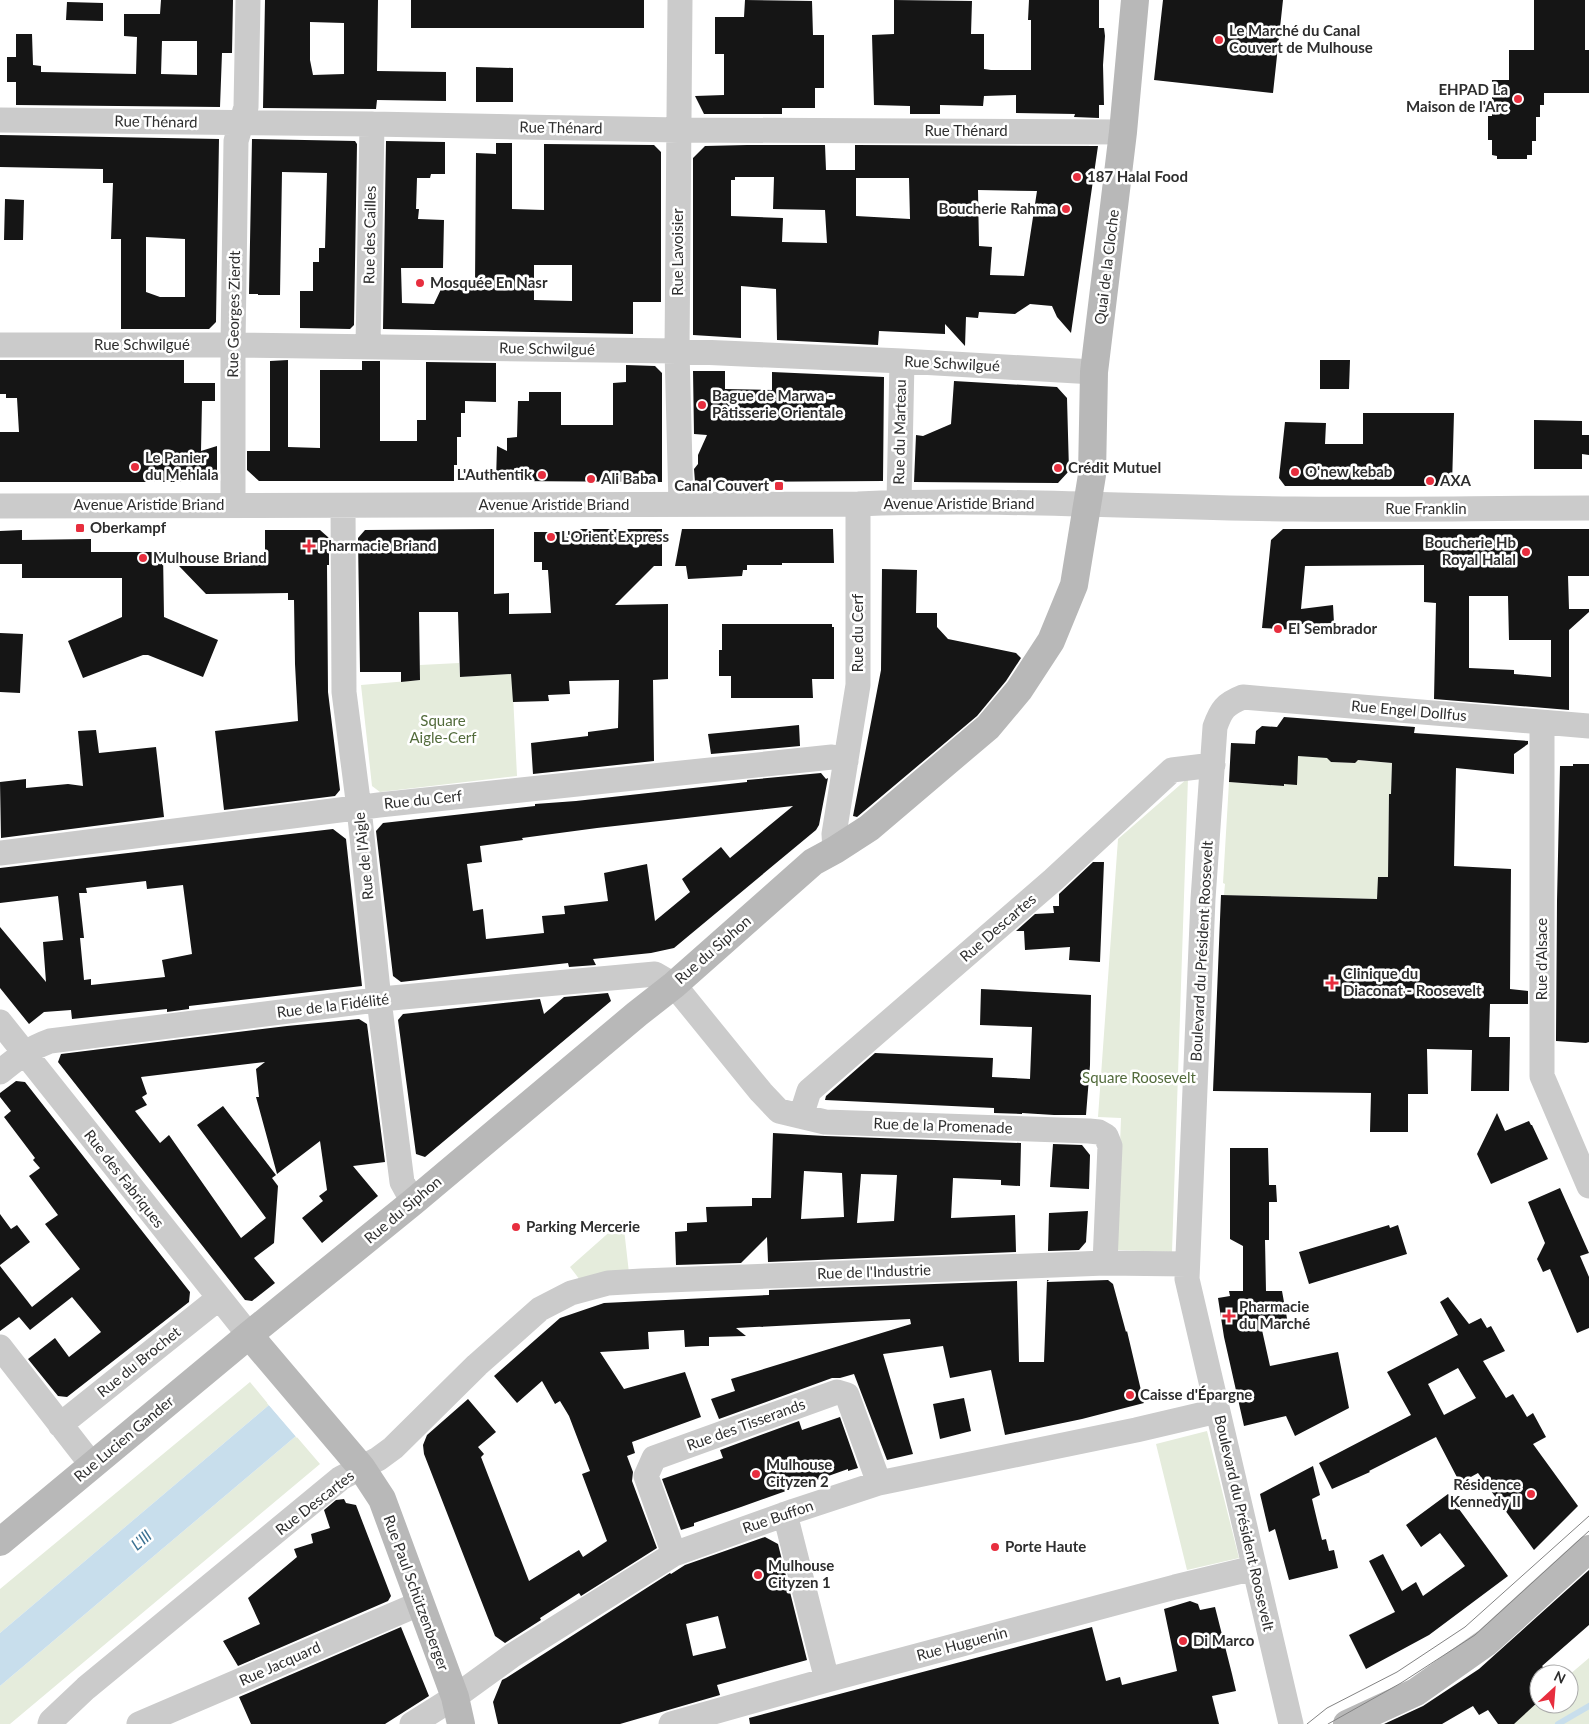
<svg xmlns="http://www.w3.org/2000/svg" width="1589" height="1724" viewBox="0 0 1589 1724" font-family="Lato,sans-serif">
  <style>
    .green { fill: #e5ecdc }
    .water { fill: #c8deec }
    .pier { fill: #fff }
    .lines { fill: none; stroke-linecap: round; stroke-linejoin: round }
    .stream { stroke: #c8deec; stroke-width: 6 }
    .building { fill: #151515; fill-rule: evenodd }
    .street { stroke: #cbcbcb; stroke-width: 25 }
    .secondary { stroke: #b8b8b8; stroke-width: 28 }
    .tram { stroke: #838383; stroke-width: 1 }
    .poi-dot { fill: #e72e3e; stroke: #fff; stroke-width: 2 }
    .labels { text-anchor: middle; stroke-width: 5; stroke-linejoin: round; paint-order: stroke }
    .poi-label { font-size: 15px; font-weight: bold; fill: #2e2e2e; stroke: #fff; text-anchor: start }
    .street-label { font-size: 15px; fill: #2e2e2e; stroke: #fff }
    .park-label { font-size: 15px; fill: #526b3b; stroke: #fff }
    .water-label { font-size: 16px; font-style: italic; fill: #3b7192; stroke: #fff }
  </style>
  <rect width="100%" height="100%" fill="#fff"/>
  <path class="green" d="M459,663L460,677L512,674L517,776L380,792L372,786L361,685L420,680V665Z
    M1294,755L1330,758L1331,762L1354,763L1356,760L1392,763L1391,794H1389L1388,874L1422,879L1379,877L1377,899L1224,895L1225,884L1223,883L1229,782L1284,786Z
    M1188,778L1172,1252L1116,1250L1121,1118L1098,1117L1118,839Z
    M623,1220L629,1273L580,1280L570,1267Z
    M250,1382L269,1405L0,1633V1589Z
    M1207,1431L1239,1558L1187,1570L1156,1444Z
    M296,1436L320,1464L10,1724H0V1686Z
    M1589,1658V1724H1513L1539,1701V1704H1569V1675Z"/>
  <path class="water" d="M269,1405L296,1436L0,1686V1633Z"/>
  <path class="pier" d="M267,1403H271L284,1419L298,1434L297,1438Z"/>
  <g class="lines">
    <path class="stream" d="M1558,1724L1589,1706"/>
  </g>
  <path class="building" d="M161,0H233L232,53H222L220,107L16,105V82H7V57H16V34H32L33,65L41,66V72L136,74L137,37L124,36V14H160ZM162,41H197V75L161,74Z
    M265,0H378L377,71L446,72V101L377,100L376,109L263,108ZM310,22L344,23V74L313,75L310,60Z
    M411,0H644V28H411Z
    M745,0L812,1L813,35H824V88H815V108H782V114H704L695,96L724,95V54H715V17H744Z
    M894,0L972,1L971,34H984V69L991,70H1031V20H1028L1029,0H1099V28H1104L1105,36L1103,65L1104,105H1099V118L1074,117L1075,114L1016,113V95L984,96L983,106L940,105V114H910V106L874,105L872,35L894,34Z
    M1163,0H1283L1273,93L1154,80Z
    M1534,0H1585V50H1589V93H1544V105H1540V117H1536V141H1532V155H1527V159H1497V156L1492,155V140H1488V116H1492V80H1509V50H1534Z
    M67,2L103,3V21L66,20Z
    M476,67L513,68V102H476Z
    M0,135L219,139L216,322L209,329H121V239H111L113,183H103V169L0,167ZM146,237L185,239V297H160L146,292Z
    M252,139L355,141L357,144L354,325L350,329L300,328V291H313V262H319V248H325L327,173L282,172L280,295H258V294H249Z
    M386,141L445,142V174H431L430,178H417L416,209H419L418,219L444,220L443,268H401L402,303L434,304L443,285L475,286L476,153L496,154V143H512V209L544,210V144L654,145L661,152V302H633V334L383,329ZM534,265H572V301L534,300Z
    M747,145H825L826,170H855V145L1098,146L1071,333L1057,317L1052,306L1030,304L1015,314L979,312L978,318L966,317L965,346L945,324V334L879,331L878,345L777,340L776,289L741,286V338L693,335V158L705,146ZM735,177H774L773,209L825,210L827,243L782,242L783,218L731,216V180H735ZM856,178H909L910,219L856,216ZM978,190L1037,191L1024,276L990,275L992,247L979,246Z
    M5,199L24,200L23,240H4Z
    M0,360H184V383H215V401H202L201,451L217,446V482H0V432H19L17,398H6V394H0Z
    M288,360V447L320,448V370H362V361H380V441H417V420H426V362L496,363V402L465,401V413H461V437H457V465H454V481H259L247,470V451H270V361Z
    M1320,360H1350L1349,389H1320Z
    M626,365L655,366L662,373V482L496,481L497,446L507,451V438L517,437L518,401H529V392H561V425H613V383L626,382Z
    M693,371H725V389L772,390V372L884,377L883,481L695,482L694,469L698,464V455L707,435L694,434Z
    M954,381L1057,387L1067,398L1069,471L1058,483L914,482L916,435L923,436L951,424Z
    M1363,413H1454L1452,486H1285L1279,478L1285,422L1326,423L1325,444H1363Z
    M1534,420L1582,421V435H1589V455L1582,454V469H1534Z
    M494,529V594L509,593V614L551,613L548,570H542V562H534V532H574V529H662V566H654L615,605L668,604V679L653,680L654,761L533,774L531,743L588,736V732L618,728L619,680L569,681L570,694L548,695L549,701L513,702L511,674L460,677L458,612H419L420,680L401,682V672H360L358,538L365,530Z
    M682,529H833L834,563H782V565H747V570H743L742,576L688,579L686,566H675Z
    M1283,529H1589V576H1568L1569,609H1589V612L1569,630V710L1434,699L1436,603L1424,602V565L1305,566L1301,609L1333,605L1334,623L1299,624L1298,630L1262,628L1271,540ZM1469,596H1508L1509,640H1551V677L1514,674V670L1469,668Z
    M22,530V540L91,539V552H163L164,617L218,640L203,677L148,655H143L83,678L68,641L122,617V578H22V564H0V531Z
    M265,530H320L329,538V565H327L328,692L340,790L335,796L224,810L215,731L298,721L295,664L294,600H288V593L206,594L179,566H250L256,556H265Z
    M882,569L917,570L916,613H937V627L948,639L1016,653L1021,658L1006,681L977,716L857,817L853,816L881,670Z
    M722,624H832V627H834V679H812L813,698H731V676H719V650H722Z
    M0,633L23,634L20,693L0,692Z
    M1284,717L1415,727L1414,733L1528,741V744L1514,754V774L1456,768L1454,866L1511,869L1510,989L1528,991V1004H1490L1489,1037H1510L1509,1091H1471L1472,1050L1427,1049L1428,1094H1408V1132H1370L1371,1093L1213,1091L1221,895L1377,899L1378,877H1388L1389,794H1391L1392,763L1358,760L1355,763L1331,762L1327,758L1298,756L1297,785L1284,784V786L1229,782L1231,743L1255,744L1256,731L1262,726L1277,727Z
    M799,725L800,746L711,754L708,734Z
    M96,730L99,753L156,747L164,817L1,838L0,782L26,779V788L68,784L83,786L78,731Z
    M1573,764H1589V1042L1586,1043L1556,1041L1557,901L1560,766H1573Z
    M821,773L826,779L828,778L819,825L816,830L674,948L651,953L593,959L596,965L569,967L568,963L401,982L393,976L376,831L383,823L535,806V804L576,801L747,782V780ZM793,806L730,858L721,847L682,879L690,892L655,921L647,864L604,873L608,901L564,906L565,914L542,916L544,933L486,939L483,909L473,911L467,864L482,862L480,846L523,840L522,838L597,828Z
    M333,829L346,839L362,986L189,1006V1009L167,1012V1009L72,1019L71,1010L44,1012L29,1024L0,988V927L46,982L43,942L63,940L58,896L0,903V868ZM146,881L147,889L183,885L192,954L162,960L165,977L91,985V979L84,980L80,938H84L79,893H87L86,888Z
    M1093,862H1104L1100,962L1069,960L1070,947L1025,950L1024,931H1016L1035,914L1054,913L1053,906H1059V894Z
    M981,989L1091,995L1090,1065L1086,1115H1054L1022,1113V1114L994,1113V1108L825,1100L826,1096L875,1053L993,1058L992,1077L1030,1079L1032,1027L980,1025Z
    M608,993L611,1001L425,1157L416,1154L398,1020L403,1014L540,999L544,1014L564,997Z
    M359,1019L367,1024L385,1162L353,1166L378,1196L322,1243L302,1218L323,1201L319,1196L327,1190L320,1141L277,1174L256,1097H259L256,1069L265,1062L141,1077L147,1094L142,1097L147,1105L135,1111L160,1143L169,1135L241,1238L266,1218L197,1125L223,1106L276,1175L272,1178L278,1186L274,1243L254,1258L275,1283L252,1301L245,1300L58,1062L61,1054L287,1026Z
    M16,1081L25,1082L190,1292L189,1302L67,1397L58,1396L28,1359L55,1338L69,1357L101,1332L72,1297L30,1330L19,1317L0,1331V1266L32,1307L80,1269L45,1224L58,1215L29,1176L40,1168L33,1160L35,1158L4,1117L11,1111L0,1097V1093Z
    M1497,1113L1505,1131L1529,1121L1531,1125H1532L1548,1159L1491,1184L1477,1154Z
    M773,1133L825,1136L1021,1143L1020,1186L1001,1185V1180L953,1178L951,1218L1015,1215L1016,1252L768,1262L767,1237L741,1263L676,1265L675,1232L687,1231V1223L707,1222L706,1207L752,1206V1198H771ZM804,1171L842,1173L844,1217L801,1219ZM861,1174L897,1175L894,1221L857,1223Z
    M1053,1144L1082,1145L1090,1155L1089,1189L1050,1187Z
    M1230,1148H1268L1269,1185H1276L1277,1202H1269V1240H1265L1266,1291H1282L1288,1324L1262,1330L1270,1366L1338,1352L1349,1408L1295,1436L1286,1416L1244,1426L1224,1337L1218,1298L1230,1296L1229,1291H1243V1246L1230,1239Z
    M1560,1188L1589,1253L1580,1256L1589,1277V1328L1577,1333L1550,1269L1543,1272L1537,1259L1545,1243L1528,1202Z
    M1088,1211L1086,1242L1079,1250L1048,1251L1049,1213Z
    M0,1214L11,1229L17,1225L30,1242L0,1265Z
    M1389,1225L1390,1228L1398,1225L1407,1254L1309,1284L1299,1252Z
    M1047,1280H1049L1047,1282L1108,1280L1113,1284L1126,1332L1127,1331L1144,1403L1082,1419L1005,1435L991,1370L950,1378L943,1346L883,1354L913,1454L887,1460L854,1374L840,1378H832L719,1419L711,1399L735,1391L731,1379L911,1324L910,1319L736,1328L746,1336L709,1337V1346H701L685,1347L684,1330L648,1332L649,1349L600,1352L624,1389L685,1372L701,1417L632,1442L635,1453L627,1456L633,1472L632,1481L657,1548L581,1596L579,1593L540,1618L541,1620L505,1643L495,1636L424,1454L423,1445L427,1435L468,1399L496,1432L478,1447L484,1454L481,1457L529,1581L579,1550L583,1557L607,1541L582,1474L590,1471L569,1416L560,1401L555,1404L542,1381L517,1403L494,1376L560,1318L604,1303L769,1295V1290L1017,1281L1019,1362H1044Z
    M1448,1297L1469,1324L1481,1318L1487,1328L1491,1326L1505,1351L1483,1361L1506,1398L1513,1394L1527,1417L1533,1413L1546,1437L1533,1444L1578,1506L1534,1550L1478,1473L1460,1483L1436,1437L1369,1471L1370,1472L1332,1489L1319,1463L1411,1415L1387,1372L1458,1335L1440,1302ZM1458,1368L1476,1398L1444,1415L1428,1384Z
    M964,1398L971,1431L940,1439L933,1404Z
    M840,1417L858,1468L848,1471V1469L741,1507L694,1523V1526L681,1530L662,1479L723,1458L720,1450L799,1421L802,1430Z
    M1313,1466L1320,1495L1312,1499L1318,1524L1322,1540L1326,1539L1329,1551L1334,1550L1338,1568L1289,1580L1275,1529L1269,1532L1260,1494Z
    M1448,1494L1508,1576L1429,1635L1366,1669L1349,1635L1395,1612L1369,1561L1383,1554L1402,1591L1416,1582L1423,1596L1465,1566L1440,1533L1421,1547L1406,1525Z
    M344,1499L346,1503L356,1505L391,1596L388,1601L238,1666L223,1641L260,1624L248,1598L297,1557L294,1549L313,1543L311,1534L330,1528L324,1510L336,1500Z
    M765,1537L778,1544L807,1660L717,1685L720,1695L620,1724H498L493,1702L502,1680L506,1678L670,1573L671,1574L685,1565ZM718,1616L726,1648L693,1656L686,1624Z
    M1589,1570V1625L1542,1666L1550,1674H1539V1701L1514,1724H1498L1488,1710L1479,1715L1473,1706L1442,1724H1384L1423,1706L1479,1669Z
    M1190,1601L1198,1604L1200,1610L1215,1607L1232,1674L1236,1691L1212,1696L1219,1724H750L749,1718L1092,1627L1106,1681L1120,1677L1122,1685L1177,1671L1164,1609Z
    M401,1627L429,1696L385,1724H251L239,1697Z"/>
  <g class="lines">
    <path class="street" d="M680,0L677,351L681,504
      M0,120L372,124L679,130L1123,132
      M0,345H243L677,351L902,361L1094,372
      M368,346L372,124
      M899,502L902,361
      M233,505V345L236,141L246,107L248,0
      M0,506L858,504C1003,498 1149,508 1294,509C1392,510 1491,508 1589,508
      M343,507L344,692L359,808L379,1000L402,1182L413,1202
      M1542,723V1076L1589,1186
      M835,850L834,834L858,685V504
      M0,853L379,805L832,757L846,761
      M0,1022L249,1335
      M0,1072C16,1059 30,1048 50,1041L392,998L655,974L674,985L761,1092L779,1111L825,1122L1089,1131L1099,1132L1106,1136L1110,1146L1105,1263
      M801,1116L809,1091L1053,880L1172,770L1213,765
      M0,1347L92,1465
      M60,1425L219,1298
      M785,1514L827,1680
      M674,1554L646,1476L654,1458L837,1392L847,1395L879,1483
      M50,1724L51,1721L86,1688L341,1478L378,1459L393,1448L477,1365L540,1309L571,1293L608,1283L642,1281L1105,1263L1187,1264
      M139,1724L421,1603
      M412,1724L455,1697L513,1655L674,1554L794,1511L879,1483L1136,1430L1217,1411
      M671,1724L827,1680L1175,1587L1254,1568
      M1291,1724L1187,1279L1203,899L1215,727C1221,710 1225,704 1243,697L1589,726"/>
    <path class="secondary" d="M249,1335L361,1467L382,1499L455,1697L461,1724
      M0,1542L249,1335L413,1202L637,1014L674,985L813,862L835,850L869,828L988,727L1019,690L1051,641L1074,585L1092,475L1094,372L1123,132L1135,0
      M1347,1724L1416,1692L1487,1642L1589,1549"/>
    <path class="tram" d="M1307,1724L1327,1708L1397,1672L1465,1627L1589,1516
      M1328,1724L1401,1683L1475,1635L1589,1531"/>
  </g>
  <g class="poi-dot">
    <circle cx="1219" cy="40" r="5"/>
    <circle cx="1518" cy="99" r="5"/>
    <circle cx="1077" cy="177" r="5"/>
    <circle cx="1066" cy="209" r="5"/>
    <circle cx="420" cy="283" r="5"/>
    <circle cx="702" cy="405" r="5"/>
    <circle cx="135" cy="467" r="5"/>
    <circle cx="1058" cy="468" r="5"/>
    <circle cx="1295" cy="472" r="5"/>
    <circle cx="542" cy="475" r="5"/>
    <circle cx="591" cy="479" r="5"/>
    <circle cx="1430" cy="481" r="5"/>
    <rect x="774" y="481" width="10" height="10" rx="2.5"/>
    <rect x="75" y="523" width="10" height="10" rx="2.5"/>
    <circle cx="551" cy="537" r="5"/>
    <path d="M306.5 538.5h5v5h5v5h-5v5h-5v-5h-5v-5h5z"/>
    <circle cx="1526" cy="552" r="5"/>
    <circle cx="143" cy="558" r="5"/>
    <circle cx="1278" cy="629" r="5"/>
    <path d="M1329.5 975.5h5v5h5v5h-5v5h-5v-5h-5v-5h5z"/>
    <circle cx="516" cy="1227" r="5"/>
    <path d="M1226.5 1308.5h5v5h5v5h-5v5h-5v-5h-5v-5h5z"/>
    <circle cx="1130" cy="1395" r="5"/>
    <circle cx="756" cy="1474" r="5"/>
    <circle cx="1531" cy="1494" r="5"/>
    <circle cx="995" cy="1547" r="5"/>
    <circle cx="758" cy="1575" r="5"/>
    <circle cx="1183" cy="1641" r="5"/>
  </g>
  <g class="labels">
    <g class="poi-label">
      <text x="1229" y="36">Le Marché du Canal<tspan x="1229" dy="17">Couvert de Mulhouse</tspan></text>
      <text x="1508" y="95" text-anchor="end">EHPAD La<tspan x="1508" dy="17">Maison de l'Arc</tspan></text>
      <text x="1087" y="182">187 Halal Food</text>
      <text x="1056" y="214" text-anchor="end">Boucherie Rahma</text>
      <text x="430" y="288">Mosquée En Nasr</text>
      <text x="712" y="401">Bague de Marwa -<tspan x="712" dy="17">Pâtisserie Orientale</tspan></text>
      <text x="145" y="463">Le Panier<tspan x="145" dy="17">du Mehlala</tspan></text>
      <text x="1068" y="473">Crédit Mutuel</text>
      <text x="1305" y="477">O'new kebab</text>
      <text x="532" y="480" text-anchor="end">L'Authentik</text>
      <text x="601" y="484">Ali Baba</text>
      <text x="1440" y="486">AXA</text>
      <text x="769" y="491" text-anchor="end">Canal Couvert</text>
      <text x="90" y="533">Oberkampf</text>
      <text x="561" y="542">L'Orient Express</text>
      <text x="1516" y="548" text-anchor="end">Boucherie Hb<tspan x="1516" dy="17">Royal Halal</tspan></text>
      <text x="319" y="551">Pharmacie Briand</text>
      <text x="153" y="563">Mulhouse Briand</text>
      <text x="1288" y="634">El Sembrador</text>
      <text x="1343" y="979">Clinique du<tspan x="1343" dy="17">Diaconat - Roosevelt</tspan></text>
      <text x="526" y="1232">Parking Mercerie</text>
      <text x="1239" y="1312">Pharmacie<tspan x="1239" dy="17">du Marché</tspan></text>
      <text x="1140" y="1400">Caisse d'Épargne</text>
      <text x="766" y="1470">Mulhouse<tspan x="766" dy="17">Cityzen 2</tspan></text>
      <text x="1521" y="1490" text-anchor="end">Résidence<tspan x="1521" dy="17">Kennedy II</tspan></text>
      <text x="1005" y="1552">Porte Haute</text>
      <text x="768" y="1571">Mulhouse<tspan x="768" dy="17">Cityzen 1</tspan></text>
      <text x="1193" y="1646">Di Marco</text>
    </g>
    <g class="street-label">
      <text transform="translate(156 122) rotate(1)" y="5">Rue Thénard</text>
      <text transform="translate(561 128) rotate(1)" y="5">Rue Thénard</text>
      <text x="966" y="136">Rue Thénard</text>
      <text transform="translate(370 235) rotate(-89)" y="5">Rue des Cailles</text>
      <text transform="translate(678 252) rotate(-90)" y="5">Rue Lavoisier</text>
      <text transform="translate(1107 267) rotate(-83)" y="5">Quai de la Cloche</text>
      <text transform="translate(234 314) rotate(-89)" y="5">Rue Georges Zierdt</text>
      <text x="142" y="350">Rue Schwilgué</text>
      <text transform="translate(547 349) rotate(1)" y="5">Rue Schwilgué</text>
      <text transform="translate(952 364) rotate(3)" y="5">Rue Schwilgué</text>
      <text transform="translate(900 432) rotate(-89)" y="5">Rue du Marteau</text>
      <text x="959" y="509">Avenue Aristide Briand</text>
      <text x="149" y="510">Avenue Aristide Briand</text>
      <text x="554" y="510">Avenue Aristide Briand</text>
      <text x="1426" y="514">Rue Franklin</text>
      <text transform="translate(858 633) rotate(-90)" y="5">Rue du Cerf</text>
      <text transform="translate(1409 711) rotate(5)" y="5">Rue Engel Dollfus</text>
      <text transform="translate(423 800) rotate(-6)" y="5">Rue du Cerf</text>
      <text transform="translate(364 856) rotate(-96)" y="5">Rue de l'Aigle</text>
      <text transform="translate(998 928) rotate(-41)" y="5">Rue Descartes</text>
      <text transform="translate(713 950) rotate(-41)" y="5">Rue du Siphon</text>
      <text transform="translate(1202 951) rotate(-87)" y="5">Boulevard du Président Roosevelt</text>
      <text transform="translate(1542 959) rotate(-90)" y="5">Rue d'Alsace</text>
      <text transform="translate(333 1006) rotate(-7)" y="5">Rue de la Fidélité</text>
      <text transform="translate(943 1126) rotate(2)" y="5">Rue de la Promenade</text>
      <text transform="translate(124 1179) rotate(52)" y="5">Rue des Fabriques</text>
      <text transform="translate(403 1210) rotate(-40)" y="5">Rue du Siphon</text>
      <text transform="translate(874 1272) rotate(-2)" y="5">Rue de l'Industrie</text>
      <text transform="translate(139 1362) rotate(-39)" y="5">Rue du Brochet</text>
      <text transform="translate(746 1425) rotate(-20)" y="5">Rue des Tisserands</text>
      <text transform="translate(124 1439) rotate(-40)" y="5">Rue Lucien Gander</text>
      <text transform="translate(315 1503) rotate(-38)" y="5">Rue Descartes</text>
      <text transform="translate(778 1517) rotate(-19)" y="5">Rue Buffon</text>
      <text transform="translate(1244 1523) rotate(77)" y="5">Boulevard du Président Roosevelt</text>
      <text transform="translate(416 1593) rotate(70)" y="5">Rue Paul Schützenberger</text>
      <text transform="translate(962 1644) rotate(-15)" y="5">Rue Huguenin</text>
      <text transform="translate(280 1664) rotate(-24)" y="5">Rue Jacquard</text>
    </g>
    <g class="park-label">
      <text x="443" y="726">Square<tspan x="443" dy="17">Aigle-Cerf</tspan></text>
      <text x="1139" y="1083">Square Roosevelt</text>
    </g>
    <g class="water-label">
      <text transform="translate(141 1540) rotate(-40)" y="6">L'Ill</text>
    </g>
  </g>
  <g transform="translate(1554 1689) rotate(26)"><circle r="24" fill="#ffffff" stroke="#ababab"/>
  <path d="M0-4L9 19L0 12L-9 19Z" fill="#e72e3e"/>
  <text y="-8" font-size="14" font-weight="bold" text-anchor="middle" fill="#2e2e2e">N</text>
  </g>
</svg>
